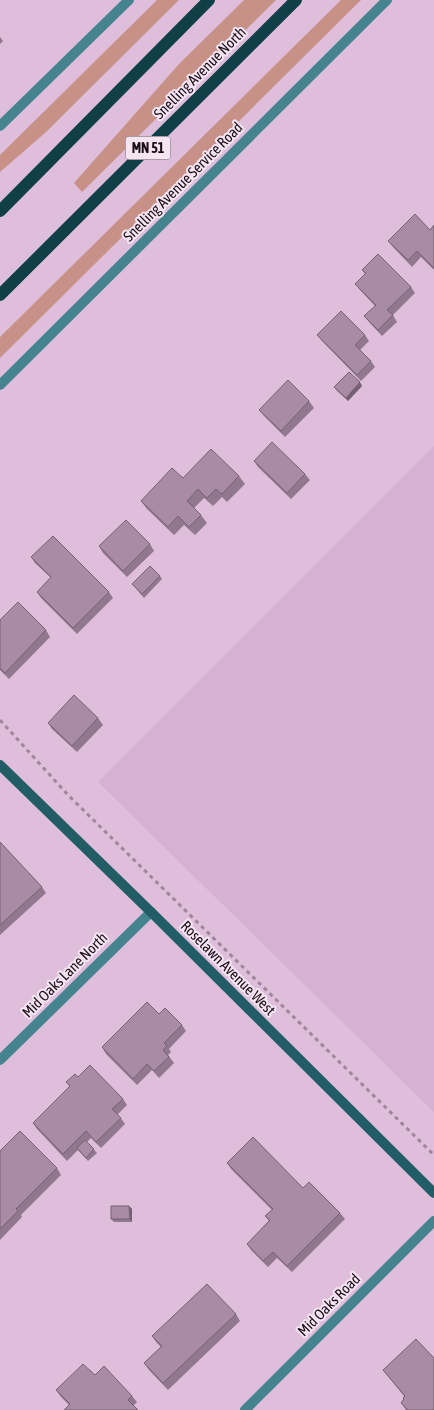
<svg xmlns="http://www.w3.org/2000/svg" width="434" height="1410" viewBox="0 0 434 1410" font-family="'Asap Condensed',sans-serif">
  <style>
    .built { fill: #d7b1d3 }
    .green { fill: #c79188 }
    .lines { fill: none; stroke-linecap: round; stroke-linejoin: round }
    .path { stroke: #a0869d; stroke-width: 3; stroke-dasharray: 4 4; stroke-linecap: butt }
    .street { stroke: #45848f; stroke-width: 10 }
    .secondary { stroke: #225c65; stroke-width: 10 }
    .primary { stroke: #103f47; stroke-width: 12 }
    .wall { fill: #91788f }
    .shaded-wall { fill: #766174 }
    .building { fill: #a98ba6; stroke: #766174 }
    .labels { text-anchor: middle; stroke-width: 4; stroke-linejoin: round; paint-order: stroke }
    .shield { fill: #f5e5f3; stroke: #5b4e5a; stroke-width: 1 }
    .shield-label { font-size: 14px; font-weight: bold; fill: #190e18 }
    .street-label { font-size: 15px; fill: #190e18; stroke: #f5e5f3 }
  </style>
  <rect width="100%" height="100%" fill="#debedb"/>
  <path class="built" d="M434,446V1112L98,782Z"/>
  <path class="green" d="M157,0H179L45,133L0,172V155Z
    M244,0H276L82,192L74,183L179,64Z
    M341,0H361L0,358V337Z"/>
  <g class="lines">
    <path class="path" d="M0,720L68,795L434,1155"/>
    <path class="street" d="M0,126L129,0
      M0,385L387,0
      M0,1060L151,912
      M245,1410L434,1221"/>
    <path class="secondary" d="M0,765L151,912L434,1193"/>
    <path class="primary" d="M0,211L209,0
      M0,295L296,0"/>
  </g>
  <path class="wall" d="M0,37L3,41L0,44Z
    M434,225V270L421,257L412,267L393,247L388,241L430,230Z
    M362,270L411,287L415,293L393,315L397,322L382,336L369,322L364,316L375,306L360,290L355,284L365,274Z
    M317,335H365L369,341L360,350L371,361L375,367L361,381L322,341Z
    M362,386L348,401L337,391L334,387Z
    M309,401L314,408L285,437L264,416L259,410Z
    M254,461L305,474L310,480L291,499L258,467Z
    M239,476L245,484L227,502L222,497L213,506L204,498L194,508L201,515L207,523L195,535L184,525L174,535L147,509L141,501L183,478Z
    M150,544L154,551L127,577L103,553L99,546Z
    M31,557L109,592L113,598L77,634L41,598L37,592L51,578L35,563Z
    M160,576L162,579L144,598L132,584Z
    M0,620L46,630L50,637L9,679L0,670Z
    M98,718L103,725L77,752L52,729L48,723Z
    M0,842L42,887L46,893L0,935Z
    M159,1014L182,1025L186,1031L169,1049L171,1052L168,1055L174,1063L159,1078L152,1070L137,1085L106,1054L102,1047Z
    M78,1077L123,1099L127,1105L118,1114L125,1124L101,1148L91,1138L87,1142L97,1153L88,1161L78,1150L67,1161L37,1129L33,1123L70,1087L66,1082Z
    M0,1151L57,1168L61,1175L21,1215L22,1217L0,1240Z
    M227,1163L303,1188L340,1213L345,1219L292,1272L277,1258L268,1267L251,1250L247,1244L269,1221L265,1216L272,1210L231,1169Z
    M129,1206L132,1209V1222H114L111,1219Z
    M236,1314L240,1321L168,1390L149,1370L144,1363L161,1347L156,1342L152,1336Z
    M383,1370L434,1410H406L401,1403L404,1399V1396Z
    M95,1375L132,1396L137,1402L134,1405H69L61,1397L56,1390Z"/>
  <path class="shaded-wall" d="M360,382L362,386L348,401L346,398Z
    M129,1206L132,1209V1222L130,1219Z"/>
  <path class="building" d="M415,214L430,230L434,225V268L417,251L408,260L388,241Z
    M378,254L411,287L387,310L393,315L378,330L364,316L376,305L355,284L366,273L362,270Z
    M341,311L365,335L355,345L371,361L357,375L317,335Z
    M349,372L360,382L346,398L334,387Z
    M288,380L309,401L281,431L259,410Z
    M272,442L305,474L287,493L254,461Z
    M211,449L239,476L222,494L216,489L207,498L198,489L187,501L201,515L189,527L178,516L168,527L141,501L172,468L183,478Z
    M126,520L150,544L123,571L99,546Z
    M53,536L109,592L73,628L37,592L51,577L31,557Z
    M150,566L160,576L142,594L132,584Z
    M18,602L46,630L5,673L0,668V620Z
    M74,695L98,718L72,746L48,723Z
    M0,842L42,887L0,925Z
    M147,1002L159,1014L165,1008L182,1025L164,1043L167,1046L163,1050L169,1057L154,1071L147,1064L133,1079L102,1047Z
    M90,1065L123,1099L112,1109L121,1118L96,1142L86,1131L63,1154L33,1123L70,1086L66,1082L75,1074L78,1077Z
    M20,1131L57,1168L16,1209L18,1211L0,1229V1151Z
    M253,1137L303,1188L309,1182L340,1213L287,1266L273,1252L263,1261L247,1244L270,1220L265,1216L273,1209L227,1163Z
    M85,1140L94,1149L86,1158L77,1148Z
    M111,1206H129L130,1219H111Z
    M207,1284L236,1314L163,1383L144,1363L162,1346L152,1336Z
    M416,1339L434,1358V1410H408L401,1403L404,1399L403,1398L405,1396L383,1370Z
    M83,1364L95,1375L104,1366L132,1396L128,1400L138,1410H64L70,1404L56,1390Z"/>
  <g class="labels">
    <rect class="shield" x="125.5" y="136.5" width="45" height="23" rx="4"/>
    <g class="shield-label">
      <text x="148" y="153">MN 51</text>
    </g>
    <g class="street-label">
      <text transform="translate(200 73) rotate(-45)" y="5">Snelling Avenue North</text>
      <text transform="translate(183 182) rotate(-45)" y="5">Snelling Avenue Service Road</text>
      <text transform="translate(228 968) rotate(45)" y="5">Roselawn Avenue West</text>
      <text transform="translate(65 975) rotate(-45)" y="5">Mid Oaks Lane North</text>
      <text transform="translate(329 1305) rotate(-45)" y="5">Mid Oaks Road</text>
    </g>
  </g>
</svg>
